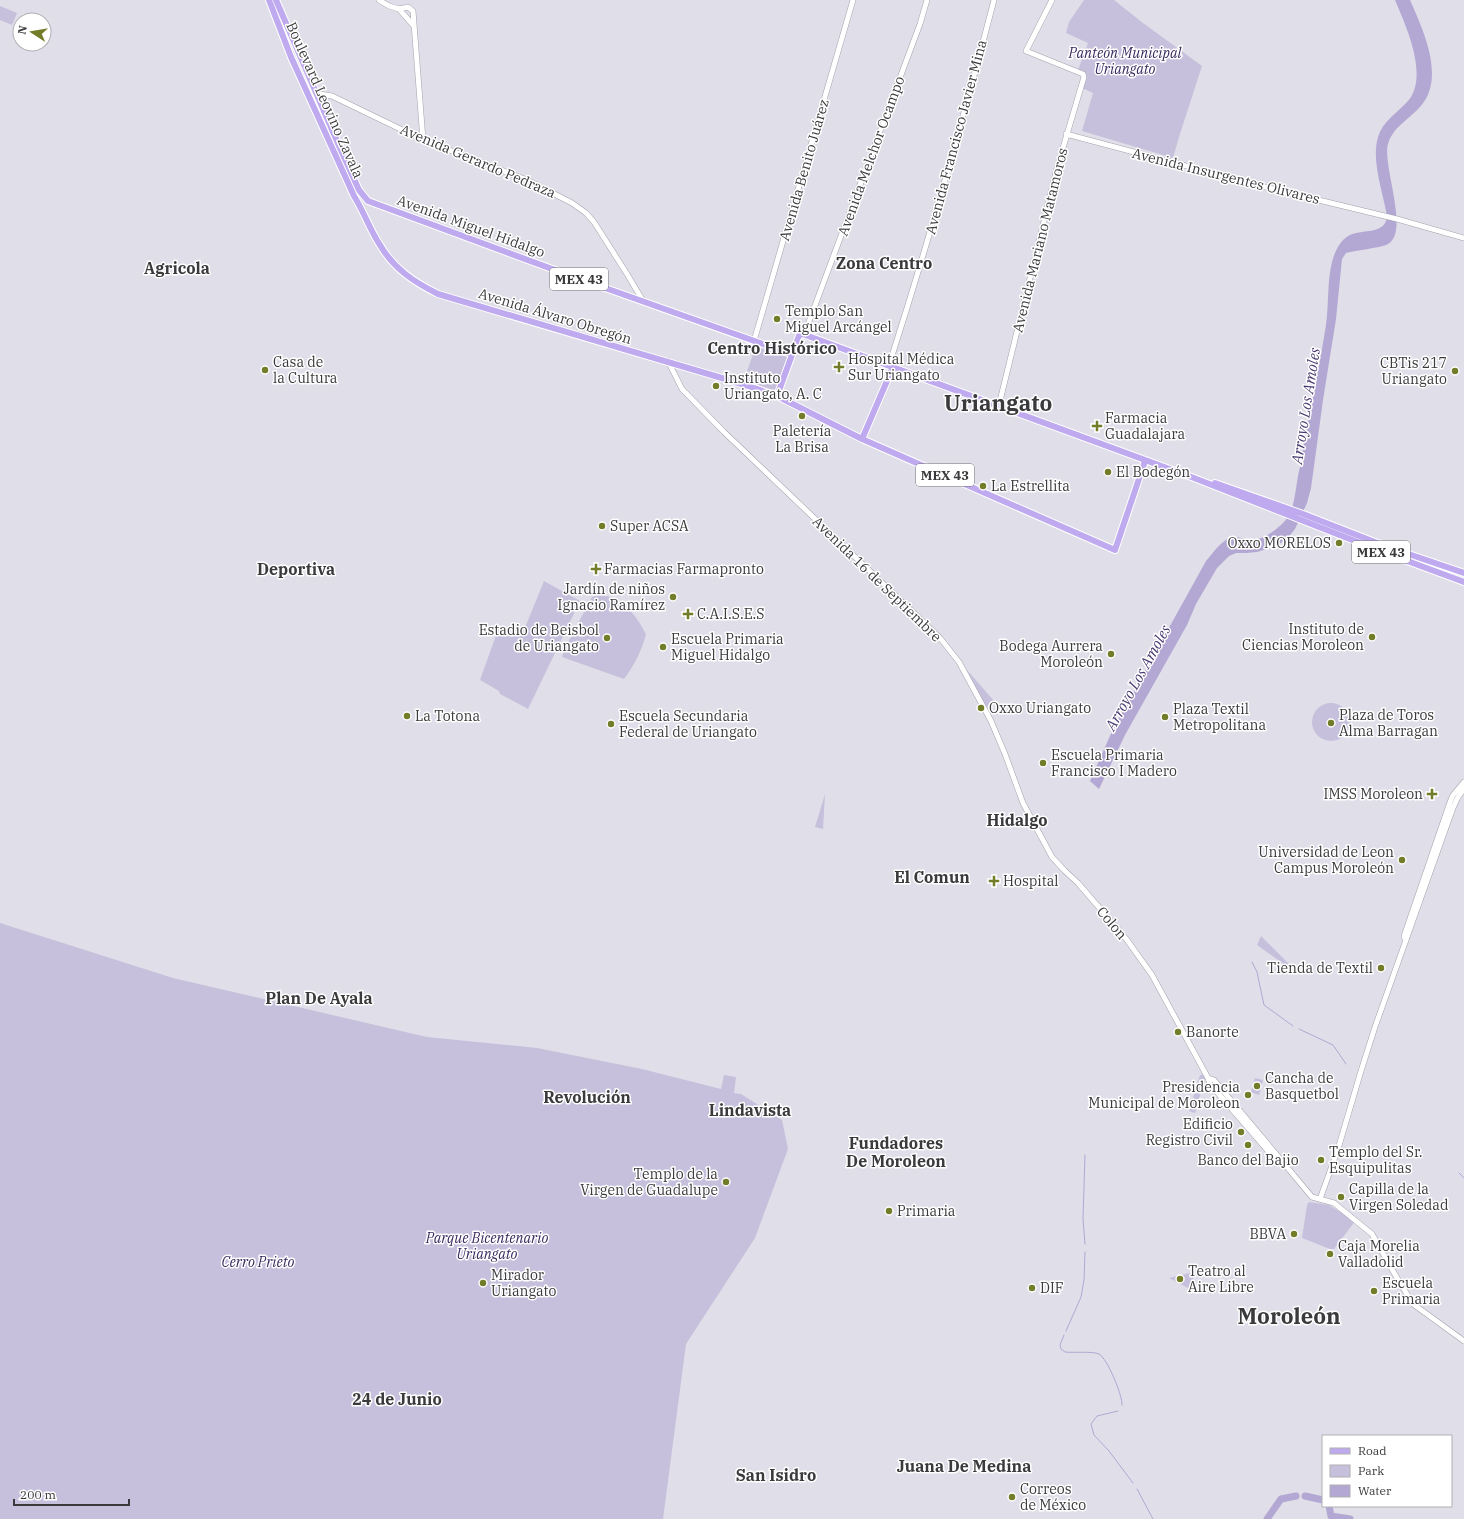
<svg xmlns="http://www.w3.org/2000/svg" width="1464" height="1519" viewBox="0 0 1464 1519" font-family="'IBM Plex Serif',serif">
  <style>
    .green { fill: #c6c0dc }
    .water { fill: #b2a8d3 }
    .lines { fill: none; stroke-linecap: round; stroke-linejoin: round }
    .stream { stroke: #b2a8d3; stroke-width: 1 }
    .river { stroke: #b2a8d3; stroke-width: 7 }
    .tertiary-casing { stroke: #a3a1aa; stroke-width: 6 }
    .primary-casing { stroke: #fff; stroke-width: 8 }
    .tertiary { stroke: #fff; stroke-width: 5 }
    .primary { stroke: #bfaaef; stroke-width: 6 }
    .poi-dot { fill: #737d29; stroke: #fff; stroke-width: 1.5 }
    .labels { text-anchor: middle; stroke-width: 3; stroke-linejoin: round; paint-order: stroke }
    .shield { fill: #fff; stroke: #757577; stroke-width: 1 }
    .shield-label { font-size: 13px; font-weight: bold; fill: #3a3a3d }
    .park-label { font-size: 14px; font-style: italic; fill: #3b2a60; stroke: #fff }
    .street-label { font-size: 14px; fill: #3a3a3d; stroke: #fff }
    .poi-label { font-size: 14px; fill: #3a3a3d; stroke: #fff; text-anchor: start }
    .water-label { font-size: 15px; font-style: italic; fill: #493970; stroke: #fff }
    .quarter-label { font-size: 16px; font-weight: bold; fill: #3a3a3d; stroke: #fff }
    .town-label { font-size: 22px; font-weight: bold; fill: #3a3a3d; stroke: #fff }
  </style>
  <rect width="100%" height="100%" fill="#e0dee8"/>
  <path class="green" d="M1084,0H1114L1143,23L1202,66L1179,137L1173,158L1082,131L1093,93L1082,88L1086,74L1078,70L1088,43L1066,33L1069,22Z
    M0,6L17,13L12,25L0,20Z
    M757,343L789,354L776,391L744,380Z
    M544,581L580,601L528,709L500,694L499,691L480,680L499,627L522,635Z
    M599,595C622,596 636,615 646,634C642,650 634,666 624,679L562,657L564,650L592,597Z
    M967,670L995,702L986,707Z
    M1312 722a19 19 0 1 1 38 0a19 19 0 1 1-38 0Z
    M825,794L823,829L815,827Z
    M0,923L173,978L427,1037L537,1048L642,1069L721,1089L724,1075L736,1077L734,1093L741,1094L782,1120L788,1149L755,1238L686,1344L663,1519H0Z
    M1261,936L1288,963L1292,970L1257,945Z
    M1206,1074L1195,1113L1189,1111L1200,1075Z
    M1255,1078L1263,1080L1259,1095L1251,1092Z
    M1309,1202L1329,1205L1353,1220V1224L1334,1249H1330L1302,1238L1307,1205Z
    M1194,1272L1192,1290L1169,1278Z"/>
  <path class="water" d="M1395,0H1410C1423,30 1447,79 1419,108C1408,120 1393,127 1388,144C1382,164 1410,232 1388,244C1381,248 1356,250 1346,253L1342,259L1336,319L1323,400L1311,488L1307,503L1295,529L1287,539L1276,546L1257,552L1246,553H1236L1229,556L1217,568L1196,604L1187,625L1125,735L1099,789L1090,781L1114,727L1206,561C1212,554 1221,541 1230,538C1238,536 1243,539 1250,540C1262,542 1282,526 1288,517C1294,509 1296,487 1298,476C1302,459 1304,441 1308,423C1314,390 1321,358 1326,325C1329,304 1327,282 1332,262C1335,251 1340,240 1350,235C1362,229 1386,235 1387,216C1383,192 1371,161 1378,137C1382,122 1397,113 1407,102C1430,78 1406,26 1395,0Z"/>
  <g class="lines">
    <path class="stream" d="M1252,962L1257,972L1264,1005L1293,1026
      M1299,1029L1333,1045L1346,1064
      M1459,1173L1464,1178
      M1085,1244L1083,1219L1085,1155
      M1066,1331L1081,1297L1084,1280L1085,1252
      M1064,1335L1060,1345L1061,1349L1065,1352C1073,1353 1093,1351 1099,1354C1107,1358 1123,1396 1122,1405
      M1118,1411L1097,1416L1091,1424L1094,1435L1109,1451L1133,1483
      M1137,1489L1153,1519"/>
    <path class="river" d="M1305,1496L1323,1500
      M1329,1506L1331,1516L1350,1519
      M1267,1519L1281,1499L1296,1496"/>
    <defs>
      <path id="tertiary" d="M379,0L389,6L399,9L408,7L413,11L423,140
        M399,9L413,25
        M308,97L315,93L332,96L423,140L527,180L572,203L586,213L594,222L627,274L643,301
        M1066,134L1273,189L1397,219L1464,238
        M804,335L920,24L927,0
        M754,341L853,0
        M668,361L682,389L724,432L940,638L959,662L991,721L1005,754L1023,803L1052,857L1065,871L1078,883L1127,940L1152,975L1208,1078L1210,1084L1275,1159L1283,1163
        M889,365C928,244 962,123 994,0
        M999,405L1057,168L1084,77L1083,74L1026,51L1052,0
        M1406,941L1404,936L1450,802L1453,795L1464,782
        M1208,1078L1214,1080L1312,1197L1334,1203L1372,1234L1397,1278L1413,1304L1464,1341
        M1320,1199L1338,1149L1361,1071L1375,1027L1453,808L1458,797L1464,789"/>
      <path id="primary" d="M269,0L291,57L354,196C364,212 370,230 380,245C394,269 414,282 438,294L742,384L777,396L862,439L1115,550L1145,461
        M276,0L340,148L359,190L368,201L563,273L791,354
        M777,396L800,333L1194,478L1383,552L1464,582
        M862,439L893,367
        M1215,483L1303,514L1385,546L1464,573"/>
    </defs>
    <use href="#tertiary" class="tertiary-casing"/>
    <use href="#primary" class="primary-casing"/>
    <use href="#tertiary" class="tertiary"/>
    <use href="#primary" class="primary"/>
  </g>
  <g class="poi-dot">
    <circle cx="777" cy="319" r="4"/>
    <path d="M837 361h4v4h4v4h-4v4h-4v-4h-4v-4h4z"/>
    <circle cx="265" cy="370" r="4"/>
    <circle cx="1455" cy="371" r="4"/>
    <circle cx="716" cy="386" r="4"/>
    <circle cx="802" cy="416" r="4"/>
    <path d="M1095 420h4v4h4v4h-4v4h-4v-4h-4v-4h4z"/>
    <circle cx="1108" cy="472" r="4"/>
    <circle cx="983" cy="486" r="4"/>
    <circle cx="602" cy="526" r="4"/>
    <circle cx="1339" cy="543" r="4"/>
    <path d="M594 563h4v4h4v4h-4v4h-4v-4h-4v-4h4z"/>
    <circle cx="673" cy="597" r="4"/>
    <path d="M686 608h4v4h4v4h-4v4h-4v-4h-4v-4h4z"/>
    <circle cx="1372" cy="637" r="4"/>
    <circle cx="607" cy="638" r="4"/>
    <circle cx="663" cy="647" r="4"/>
    <circle cx="1111" cy="654" r="4"/>
    <circle cx="981" cy="708" r="4"/>
    <circle cx="407" cy="716" r="4"/>
    <circle cx="1165" cy="717" r="4"/>
    <circle cx="1331" cy="723" r="4"/>
    <circle cx="611" cy="724" r="4"/>
    <circle cx="1043" cy="763" r="4"/>
    <path d="M1430 788h4v4h4v4h-4v4h-4v-4h-4v-4h4z"/>
    <circle cx="1402" cy="860" r="4"/>
    <path d="M992 875h4v4h4v4h-4v4h-4v-4h-4v-4h4z"/>
    <circle cx="1381" cy="968" r="4"/>
    <circle cx="1178" cy="1032" r="4"/>
    <circle cx="1257" cy="1086" r="4"/>
    <circle cx="1248" cy="1095" r="4"/>
    <circle cx="1241" cy="1132" r="4"/>
    <circle cx="1248" cy="1145" r="4"/>
    <circle cx="1321" cy="1160" r="4"/>
    <circle cx="726" cy="1182" r="4"/>
    <circle cx="1341" cy="1197" r="4"/>
    <circle cx="889" cy="1211" r="4"/>
    <circle cx="1294" cy="1234" r="4"/>
    <circle cx="1330" cy="1254" r="4"/>
    <circle cx="1180" cy="1279" r="4"/>
    <circle cx="483" cy="1283" r="4"/>
    <circle cx="1032" cy="1288" r="4"/>
    <circle cx="1374" cy="1291" r="4"/>
    <circle cx="1012" cy="1497" r="4"/>
  </g>
  <g class="labels">
    <g class="shield">
      <rect x="550" y="268" width="58" height="22" rx="3"/>
      <rect x="916" y="464" width="58" height="22" rx="3"/>
      <rect x="1352" y="541" width="58" height="22" rx="3"/>
    </g>
    <g class="shield-label">
      <text x="579" y="284">MEX 43</text>
      <text x="945" y="480">MEX 43</text>
      <text x="1381" y="557">MEX 43</text>
    </g>
    <g class="park-label">
      <text x="1125" y="58">Panteón Municipal<tspan x="1125" dy="16">Uriangato</tspan></text>
      <text x="487" y="1243">Parque Bicentenario<tspan x="487" dy="16">Uriangato</tspan></text>
      <text x="258" y="1267">Cerro Prieto</text>
    </g>
    <g class="street-label">
      <text transform="translate(325 100) rotate(66)" y="5">Boulevard Leovino Zavala</text>
      <text transform="translate(956 137) rotate(-75)" y="5">Avenida Francisco Javier Mina</text>
      <text transform="translate(871 156) rotate(-70)" y="5">Avenida Melchor Ocampo</text>
      <text transform="translate(478 161) rotate(23)" y="5">Avenida Gerardo Pedraza</text>
      <text transform="translate(804 170) rotate(-74)" y="5">Avenida Benito Juárez</text>
      <text transform="translate(1226 176) rotate(14)" y="5">Avenida Insurgentes Olivares</text>
      <text transform="translate(471 226) rotate(20)" y="5">Avenida Miguel Hidalgo</text>
      <text transform="translate(1040 240) rotate(-76)" y="5">Avenida Mariano Matamoros</text>
      <text transform="translate(555 316) rotate(17)" y="5">Avenida Álvaro Obregón</text>
      <text transform="translate(877 579) rotate(44)" y="5">Avenida 16 de Septiembre</text>
      <text transform="translate(1112 923) rotate(50)" y="5">Colon</text>
    </g>
    <g class="poi-label">
      <text x="785" y="316">Templo San<tspan x="785" dy="16">Miguel Arcángel</tspan></text>
      <text x="848" y="364">Hospital Médica<tspan x="848" dy="16">Sur Uriangato</tspan></text>
      <text x="273" y="367">Casa de<tspan x="273" dy="16">la Cultura</tspan></text>
      <text x="1447" y="368" text-anchor="end">CBTis 217<tspan x="1447" dy="16">Uriangato</tspan></text>
      <text x="724" y="383">Instituto<tspan x="724" dy="16">Uriangato, A. C</tspan></text>
      <text x="1105" y="423">Farmacia<tspan x="1105" dy="16">Guadalajara</tspan></text>
      <text x="802" y="436" text-anchor="middle">Paletería<tspan x="802" dy="16">La Brisa</tspan></text>
      <text x="1116" y="477">El Bodegón</text>
      <text x="991" y="491">La Estrellita</text>
      <text x="610" y="531">Super ACSA</text>
      <text x="1331" y="548" text-anchor="end">Oxxo MORELOS</text>
      <text x="604" y="574">Farmacias Farmapronto</text>
      <text x="665" y="594" text-anchor="end">Jardín de niños<tspan x="665" dy="16">Ignacio Ramírez</tspan></text>
      <text x="697" y="619">C.A.I.S.E.S</text>
      <text x="1364" y="634" text-anchor="end">Instituto de<tspan x="1364" dy="16">Ciencias Moroleon</tspan></text>
      <text x="599" y="635" text-anchor="end">Estadio de Beisbol<tspan x="599" dy="16">de Uriangato</tspan></text>
      <text x="671" y="644">Escuela Primaria<tspan x="671" dy="16">Miguel Hidalgo</tspan></text>
      <text x="1103" y="651" text-anchor="end">Bodega Aurrera<tspan x="1103" dy="16">Moroleón</tspan></text>
      <text x="989" y="713">Oxxo Uriangato</text>
      <text x="1173" y="714">Plaza Textil<tspan x="1173" dy="16">Metropolitana</tspan></text>
      <text x="1339" y="720">Plaza de Toros<tspan x="1339" dy="16">Alma Barragan</tspan></text>
      <text x="415" y="721">La Totona</text>
      <text x="619" y="721">Escuela Secundaria<tspan x="619" dy="16">Federal de Uriangato</tspan></text>
      <text x="1051" y="760">Escuela Primaria<tspan x="1051" dy="16">Francisco I Madero</tspan></text>
      <text x="1423" y="799" text-anchor="end">IMSS Moroleon</text>
      <text x="1394" y="857" text-anchor="end">Universidad de Leon<tspan x="1394" dy="16">Campus Moroleón</tspan></text>
      <text x="1003" y="886">Hospital</text>
      <text x="1373" y="973" text-anchor="end">Tienda de Textil</text>
      <text x="1186" y="1037">Banorte</text>
      <text x="1265" y="1083">Cancha de<tspan x="1265" dy="16">Basquetbol</tspan></text>
      <text x="1240" y="1092" text-anchor="end">Presidencia<tspan x="1240" dy="16">Municipal de Moroleon</tspan></text>
      <text x="1233" y="1129" text-anchor="end">Edificio<tspan x="1233" dy="16">Registro Civil</tspan></text>
      <text x="1329" y="1157">Templo del Sr.<tspan x="1329" dy="16">Esquipulitas</tspan></text>
      <text x="1248" y="1165" text-anchor="middle">Banco del Bajio</text>
      <text x="718" y="1179" text-anchor="end">Templo de la<tspan x="718" dy="16">Virgen de Guadalupe</tspan></text>
      <text x="1349" y="1194">Capilla de la<tspan x="1349" dy="16">Virgen Soledad</tspan></text>
      <text x="897" y="1216">Primaria</text>
      <text x="1286" y="1239" text-anchor="end">BBVA</text>
      <text x="1338" y="1251">Caja Morelia<tspan x="1338" dy="16">Valladolid</tspan></text>
      <text x="1188" y="1276">Teatro al<tspan x="1188" dy="16">Aire Libre</tspan></text>
      <text x="491" y="1280">Mirador<tspan x="491" dy="16">Uriangato</tspan></text>
      <text x="1382" y="1288">Escuela<tspan x="1382" dy="16">Primaria</tspan></text>
      <text x="1040" y="1293">DIF</text>
      <text x="1020" y="1494">Correos<tspan x="1020" dy="16">de México</tspan></text>
    </g>
    <g class="water-label">
      <text transform="translate(1306 406) rotate(-81)" y="5">Arroyo Los Amoles</text>
      <text transform="translate(1138 678) rotate(-61)" y="5">Arroyo Los Amoles</text>
    </g>
    <g class="quarter-label">
      <text x="884" y="269">Zona Centro</text>
      <text x="177" y="274">Agricola</text>
      <text x="772" y="354">Centro Histórico</text>
      <text x="296" y="575">Deportiva</text>
      <text x="1017" y="826">Hidalgo</text>
      <text x="932" y="883">El Comun</text>
      <text x="319" y="1004">Plan De Ayala</text>
      <text x="587" y="1103">Revolución</text>
      <text x="750" y="1116">Lindavista</text>
      <text x="896" y="1149">Fundadores<tspan x="896" dy="18">De Moroleon</tspan></text>
      <text x="397" y="1405">24 de Junio</text>
      <text x="964" y="1472">Juana De Medina</text>
      <text x="776" y="1481">San Isidro</text>
    </g>
    <g class="town-label">
      <text x="998" y="411">Uriangato</text>
      <text x="1289" y="1324">Moroleón</text>
    </g>
  </g>
  <rect x="1322" y="1435" width="130" height="72" fill="#ffffff" stroke="#b0b0b1"/>
  <rect x="1330" y="1448" width="20" height="6" fill="#bfaaef" stroke="#b0b0b1"/>
  <text x="1358" y="1455" font-size="12" fill="#3a3a3d">Road</text>
  <rect x="1330" y="1465" width="20" height="12" fill="#c6c0dc" stroke="#b0b0b1"/>
  <text x="1358" y="1475" font-size="12" fill="#3a3a3d">Park</text>
  <rect x="1330" y="1485" width="20" height="12" fill="#b2a8d3" stroke="#b0b0b1"/>
  <text x="1358" y="1495" font-size="12" fill="#3a3a3d">Water</text>
  <g transform="translate(32 32) rotate(282)"><circle r="19" fill="#ffffff" stroke="#b0b0b1"/>
  <path d="M0-3L7 15L0 10L-7 15Z" fill="#737d29"/>
  <text y="-6" font-size="11" font-weight="bold" text-anchor="middle" fill="#3a3a3d">N</text>
  </g>
  <path d="M14 1499v6h115v-6" fill="none" stroke="#3a3a3d" stroke-width="2"/>
  <text x="20" y="1499" font-size="12" fill="#3a3a3d" stroke="#ffffff" stroke-width="3" paint-order="stroke">200 m</text>
</svg>
